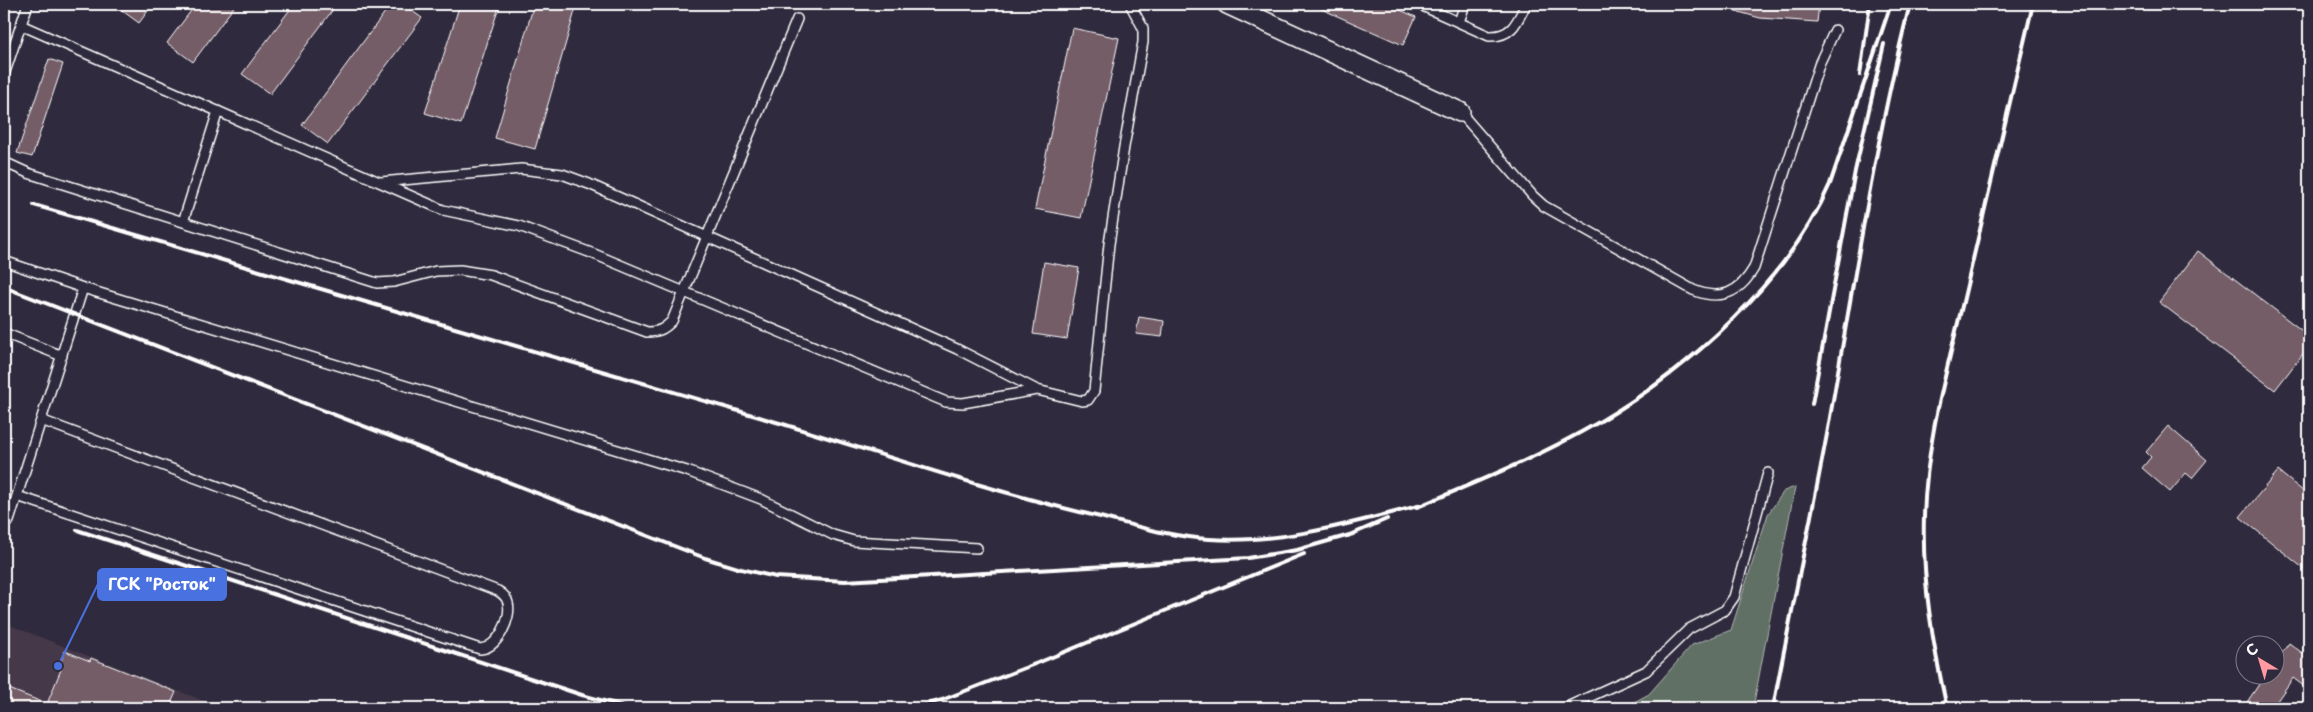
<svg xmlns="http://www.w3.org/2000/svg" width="2313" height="712" viewBox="0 0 2313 712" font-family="'Playpen Sans',sans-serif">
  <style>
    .built { fill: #44394a }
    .green { fill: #606f65; stroke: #b0b7b2 }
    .building { fill: #755d67; stroke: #fff }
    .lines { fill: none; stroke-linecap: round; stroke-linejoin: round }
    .service-casing { stroke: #fff; stroke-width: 12 }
    .minor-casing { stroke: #fff; stroke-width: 22 }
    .service { stroke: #2f2a3d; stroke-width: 9 }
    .minor { stroke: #2f2a3d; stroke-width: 19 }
    .rail { stroke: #fff; stroke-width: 4 }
    .leader { fill: none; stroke: #4a71e0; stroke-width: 2 }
    .callout-dot { fill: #4a71e0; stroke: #2f2a3d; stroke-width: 2 }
    .callout { fill: #4a71e0; stroke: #4a71e0; stroke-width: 2 }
    .callout-label { font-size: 16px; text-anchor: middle; font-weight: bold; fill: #fff }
  </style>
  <rect width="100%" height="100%" fill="#2f2a3d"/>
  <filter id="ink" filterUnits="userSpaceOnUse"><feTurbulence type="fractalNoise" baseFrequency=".02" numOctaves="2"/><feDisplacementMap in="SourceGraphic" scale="10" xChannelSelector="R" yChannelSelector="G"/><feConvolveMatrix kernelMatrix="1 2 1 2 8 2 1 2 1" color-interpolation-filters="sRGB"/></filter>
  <g filter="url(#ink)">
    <path class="built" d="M4,623L222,708H4Z"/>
    <path class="green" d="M1795,487L1753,708H1623L1649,694L1692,645L1731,630L1768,514L1784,491Z"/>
    <path class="building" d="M113,4H153L139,23Z
      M196,4H236L193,62L167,43Z
      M294,4H337L270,94L242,74Z
      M391,4H402L422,18L328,144L302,125Z
      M460,4H500L461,124L425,113Z
      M534,4H577L535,149L495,138Z
      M1310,4H1387L1416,17L1403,45Z
      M1725,4H1819L1817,22L1760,18L1725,8Z
      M1072,28L1119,38L1081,218L1035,209Z
      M49,59L63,64L32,157L17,153Z
      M2198,251L2309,336V346L2275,390L2159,302Z
      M1044,262L1079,268L1067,339L1033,334Z
      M1139,317L1164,321L1162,337L1136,334Z
      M2168,426L2207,460L2192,478L2186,473L2170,492L2142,468L2151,457L2146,452Z
      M2278,471L2309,496V573L2240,517Z
      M2289,643L2309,658V690L2293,678L2272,708H2243L2266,674H2276V661Z
      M65,651L90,661L91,658L176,692L169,708H14L4,704V687L47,704L62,667L59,665Z"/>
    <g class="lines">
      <defs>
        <path id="service" d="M1418,4L1489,36C1512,37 1517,22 1526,4
          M1459,22L1465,4
          M21,25L443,210L519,226L594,254L946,402L963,403L1037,390L1082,401L1088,400L1094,391L1109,244L1124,147L1143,42V28L1130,4
          M4,75L28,4
          M1460,112L1533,196L1544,206L1693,290C1720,301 1739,294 1754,268L1820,62L1835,30
          M4,162L28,173L377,283L394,282L436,271L460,270L491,275L647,332C659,332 664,329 672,321L797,19
          M381,182L521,169L562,174L589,184L957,349L1037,390
          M183,222L218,111
          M4,261L83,288L687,471L761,499L833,535L854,541L977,548
          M4,333L62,356
          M17,496L480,649C498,648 512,618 508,603C507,597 503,594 498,591L41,420
          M9,521L83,288
          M1565,708L1646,671L1689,629L1725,610L1734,597L1768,473"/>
        <path id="minor" d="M1227,4L1460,112"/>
      </defs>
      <use href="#service" class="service-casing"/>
      <use href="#minor" class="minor-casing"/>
      <use href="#service" class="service"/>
      <use href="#minor" class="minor"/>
      <path class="rail" d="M1860,75L1870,4
        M34,205C284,277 534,349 783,424C887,456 990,491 1096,516C1133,525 1171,537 1209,539C1282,544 1352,523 1422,505
        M4,287L705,558L741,569L776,577L845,581L1248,558L1297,550L1353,534
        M1812,404L1855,171L1884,44
        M1417,507C1479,481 1541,456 1599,422C1689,369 1788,281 1830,184L1891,4
        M77,530L582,695L630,708
        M1348,536L1387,519
        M915,708L942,700L1040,662L1304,554
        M1773,708C1790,617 1810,525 1827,434C1853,290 1874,145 1910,4
        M1947,708C1933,646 1922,582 1924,517C1926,444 1946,373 1963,302C1986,202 2010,103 2033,4"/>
    </g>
  </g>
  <path class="leader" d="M58 666L98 584"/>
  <circle class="callout-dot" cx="58" cy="666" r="5"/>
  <rect class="callout" x="98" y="569" width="128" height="31" rx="5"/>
  <g class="callout-label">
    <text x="162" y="590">ГСК "Росток"</text>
  </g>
  <rect width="2313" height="712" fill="none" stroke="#2f2a3d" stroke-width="20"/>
  <rect x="10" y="10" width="2293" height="692" fill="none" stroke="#fff" stroke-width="2" filter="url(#ink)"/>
  <g transform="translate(2260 660) rotate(322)"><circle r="24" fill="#2f2a3d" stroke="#827f8b"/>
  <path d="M0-4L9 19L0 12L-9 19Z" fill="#ff9aa2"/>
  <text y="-8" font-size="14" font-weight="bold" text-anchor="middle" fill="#ffffff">С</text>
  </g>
</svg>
